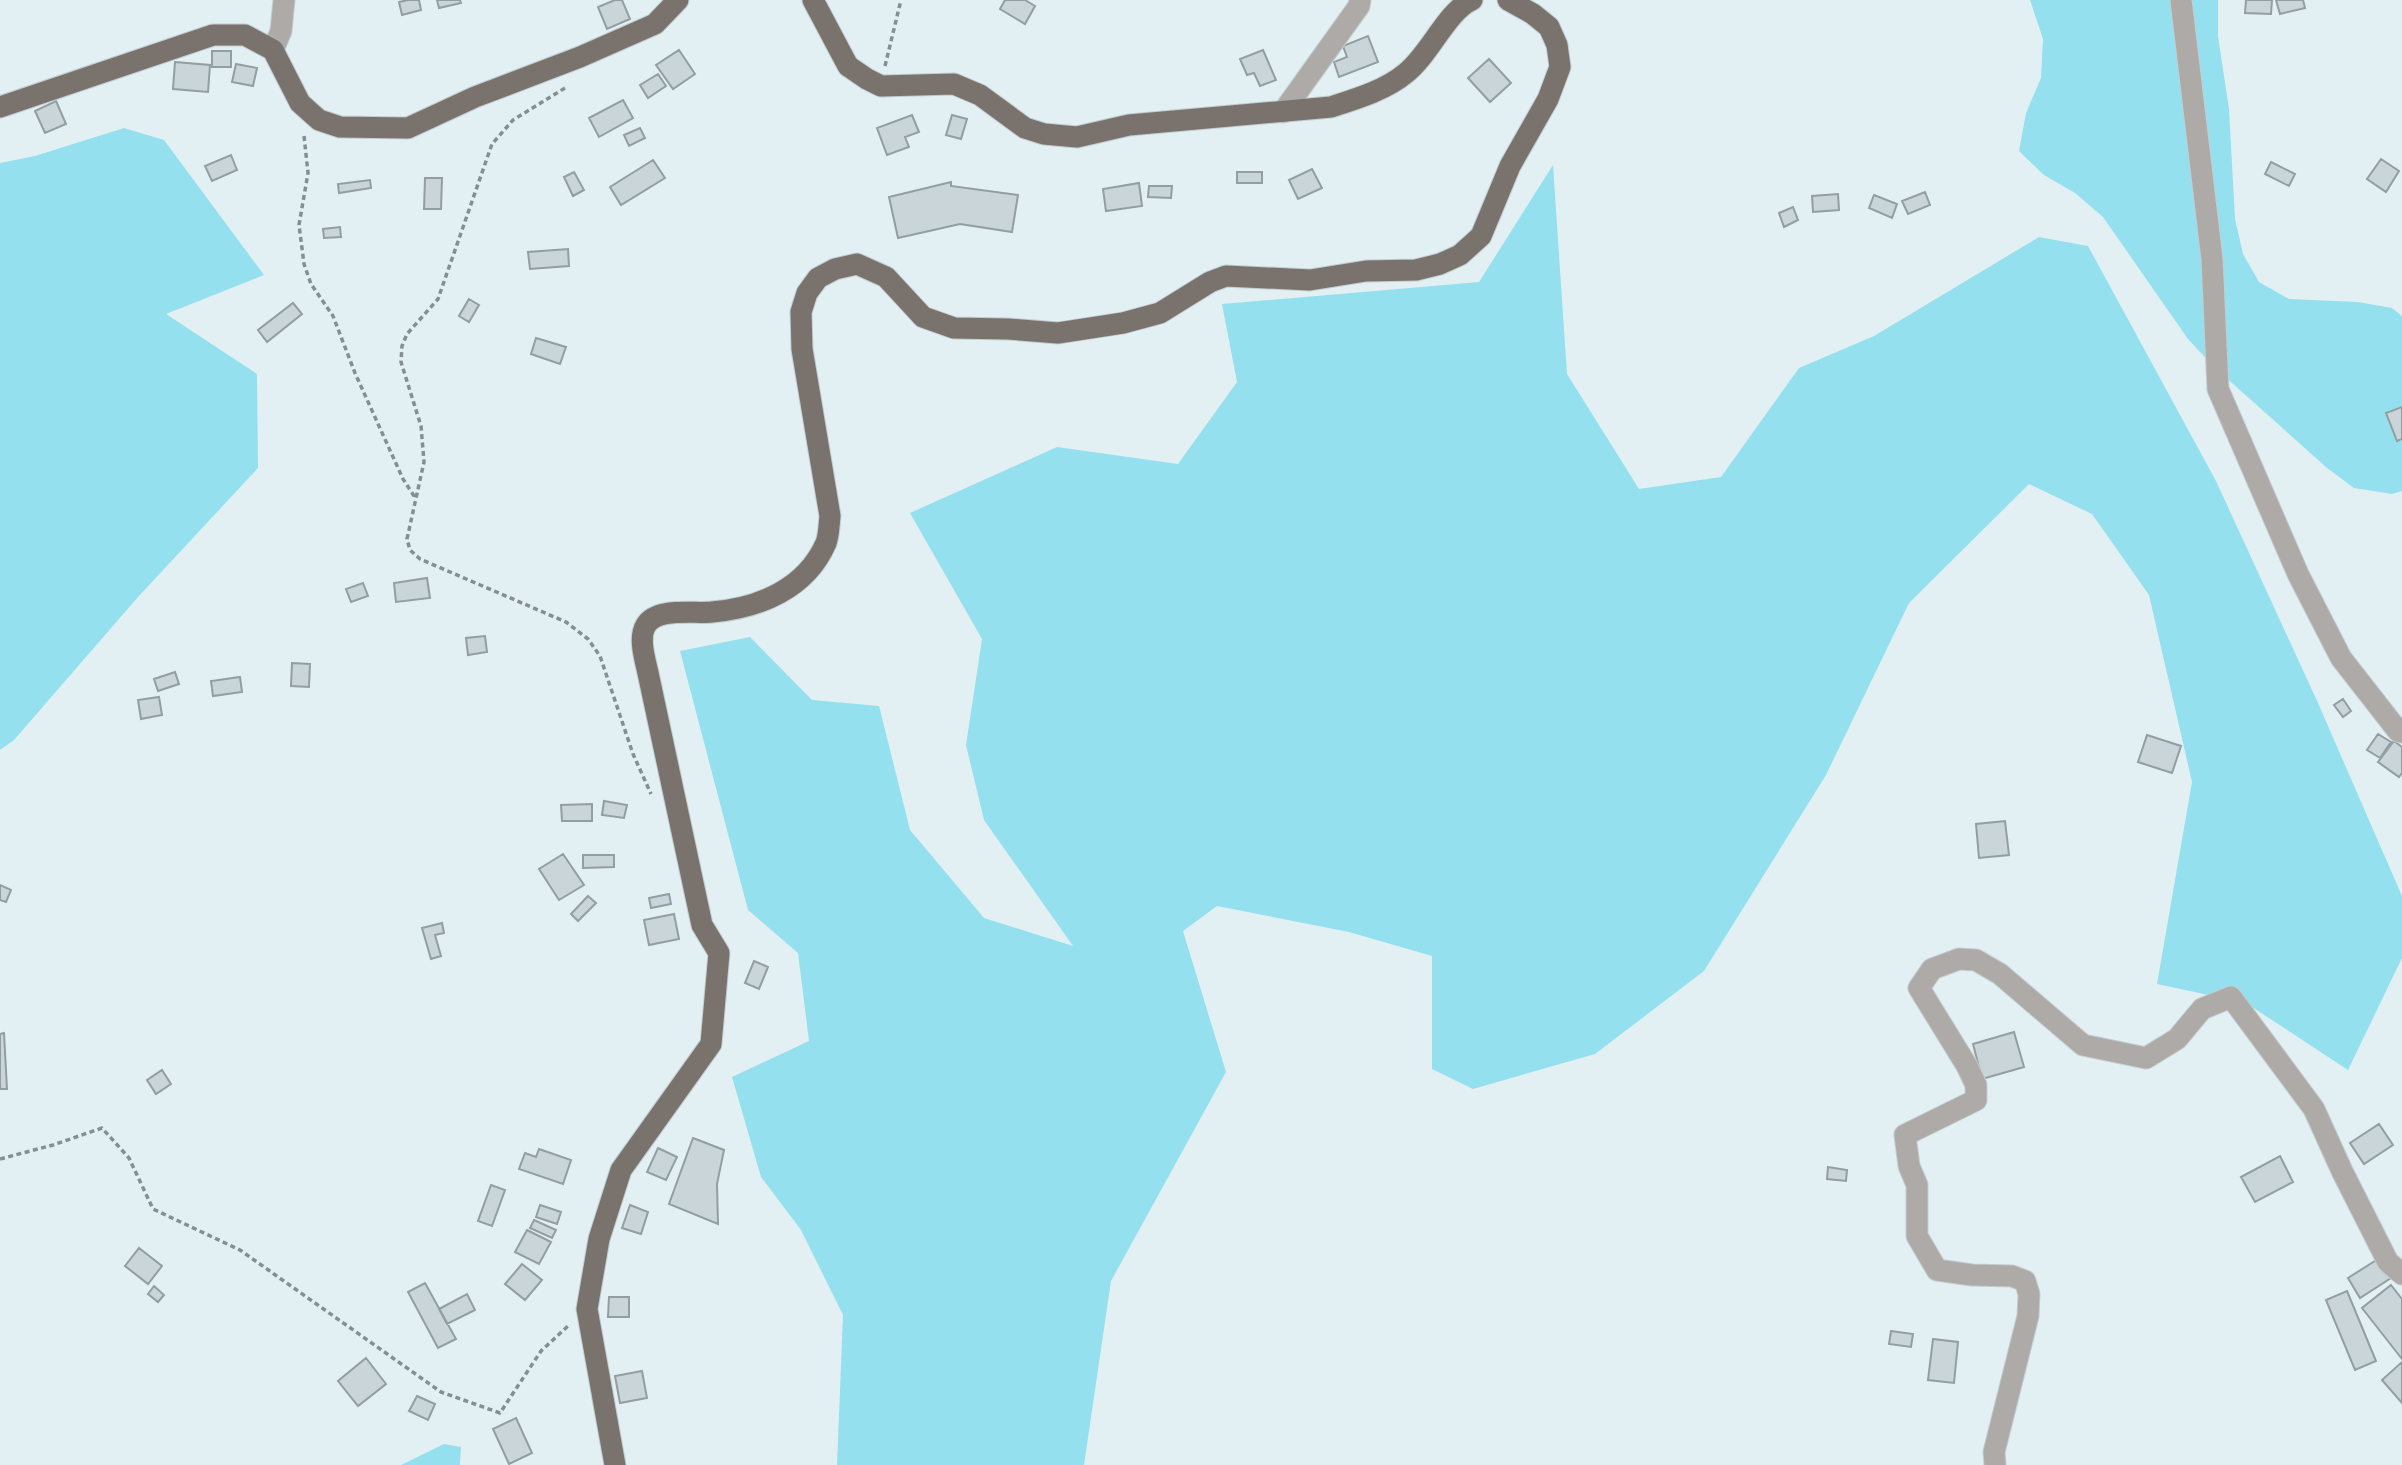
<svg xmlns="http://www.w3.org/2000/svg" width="2402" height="1465" viewBox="0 0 2402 1465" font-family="'Public Sans',sans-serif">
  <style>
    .green { fill: #94e0ee }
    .building { fill: #c9d5d8; stroke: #929ea0; stroke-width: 2 }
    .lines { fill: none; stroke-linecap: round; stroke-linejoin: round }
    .minor-casing { stroke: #c2cdd0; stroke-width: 23 }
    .major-casing { stroke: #c2cdd0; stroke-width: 23 }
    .path { stroke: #858e90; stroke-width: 3.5; stroke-dasharray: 5 3.5; stroke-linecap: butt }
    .minor { stroke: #aeaaa7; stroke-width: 21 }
    .major { stroke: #7a726d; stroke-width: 21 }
  </style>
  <rect width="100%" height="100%" fill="#e3f0f3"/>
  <path class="green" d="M2030,0H2218V36L2229,109L2235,219L2243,254L2259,282L2289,299L2358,302L2392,308L2402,316V491L2392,494L2354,488L2327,468L2213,366L2188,339L2103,217L2075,193L2044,175L2019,151L2026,113L2041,78L2043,39Z
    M124,128L164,140L264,275L166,314L257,374L258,468L138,597L14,740L0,750V163L35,156Z
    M1553,165L1567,374L1639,489L1721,477L1799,368L1874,336L2039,237L2088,246L2216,481L2318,703L2402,896V958L2348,1070L2246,1003L2157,984L2192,782L2149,595L2092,514L2029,484L1909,603L1826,775L1704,971L1595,1054L1473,1089L1432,1069V956L1349,932L1217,906L1183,931L1226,1072L1111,1281L1084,1465H837L843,1315L801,1230L761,1177L732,1077L809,1041L798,953L748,910L680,651L750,637L812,700L879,706L910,830L984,918L1073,946L984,820L966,745L982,639L910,513L1057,447L1178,464L1237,382L1222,304L1479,282Z
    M444,1444L461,1447L460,1465H401Z"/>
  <path class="building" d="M408,0H419L421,10L402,15L399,2Z
    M437,0H460L461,3L439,8Z
    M615,0H622L630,19L607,29L598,7Z
    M1005,0H1025L1035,6L1025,24L1000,9Z
    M2246,0H2272L2271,14L2245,13Z
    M2276,0H2303L2305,8L2280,14Z
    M1368,36L1378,62L1339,77L1334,62L1347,57L1343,46Z
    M679,50L695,74L673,89L656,65Z
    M1263,50L1276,80L1260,86L1254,73L1247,75L1240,59Z
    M212,51H231V67H212Z
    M1489,59L1511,83L1490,102L1468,78Z
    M175,62L210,65L208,92L173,89Z
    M236,64L257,68L253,86L232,82Z
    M658,74L666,86L648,98L640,85Z
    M623,100L633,118L599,137L589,118Z
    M56,101L66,124L45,133L35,111Z
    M912,115L919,132L905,137L909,147L887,155L877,128Z
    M952,115L967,119L961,139L946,135Z
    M640,128L645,138L629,146L624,135Z
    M231,155L237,170L212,181L205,166Z
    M2381,159L2399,171L2386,192L2367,179Z
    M653,160L665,178L621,205L610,187Z
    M2271,162L2295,174L2289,186L2265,174Z
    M1312,169L1322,188L1298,199L1289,180Z
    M574,172L584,190L573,196L564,177Z
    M1237,172H1262V183H1237Z
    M425,178H442L441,209H424Z
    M370,180L371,188L339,193L338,184Z
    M951,182V186L1018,195L1012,232L960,224L898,238L889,197Z
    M1139,183L1142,206L1106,211L1103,189Z
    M1149,186H1172L1171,198L1148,197Z
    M1925,192L1930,205L1908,214L1902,201Z
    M1838,194L1839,210L1813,212L1812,196Z
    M1874,195L1897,204L1892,218L1869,208Z
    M1793,207L1798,220L1784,227L1779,213Z
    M340,227L341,237L324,238L323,229Z
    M568,249L569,266L530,269L528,252Z
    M469,299L479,305L469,322L459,316Z
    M293,303L302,314L267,342L258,330Z
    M536,338L566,347L560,364L531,354Z
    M2402,407V439L2397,441L2386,413Z
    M427,578L430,598L396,602L394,583Z
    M363,583L368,596L351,602L346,589Z
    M485,636L487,652L468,655L466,638Z
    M292,663L310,664L309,687L291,686Z
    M175,672L179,684L158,691L154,679Z
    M240,677L242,692L213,696L211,681Z
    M159,697L162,715L141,719L138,700Z
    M2343,699L2351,711L2343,717L2334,705Z
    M2378,734L2391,742L2380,758L2367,750Z
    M2147,735L2181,746L2172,773L2138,762Z
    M2394,741L2402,747V773L2399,777L2378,762Z
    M604,801L627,805L624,818L602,815Z
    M592,804V821H562L561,805Z
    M2005,821L2009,855L1979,858L1976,824Z
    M563,854L584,885L559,900L539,869Z
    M583,855H614V867L583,868Z
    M0,885L11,890L6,902L0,900Z
    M669,894L671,904L651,908L649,898Z
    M588,896L596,903L578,921L571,914Z
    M674,914L679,939L649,945L644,920Z
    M442,923L444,933L435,935L441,956L431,959L422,928Z
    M754,961L768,967L759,989L745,983Z
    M2014,1032L2024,1067L1982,1079L1973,1044Z
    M4,1033L7,1089H0V1034Z
    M162,1070L171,1084L156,1094L147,1080Z
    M2379,1124L2393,1145L2364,1164L2350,1143Z
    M693,1138L724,1150L717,1184L718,1224L669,1204Z
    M658,1148L677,1157L666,1180L647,1172Z
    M539,1149L571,1160L563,1184L519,1169L525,1153L536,1157Z
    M2280,1156L2293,1182L2255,1202L2241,1177Z
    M1828,1167L1847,1170L1846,1181L1827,1179Z
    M491,1185L505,1190L492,1226L478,1221Z
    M540,1205L561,1212L557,1224L536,1217Z
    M630,1205L648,1212L641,1234L622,1228Z
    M534,1220L556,1230L552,1238L530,1228Z
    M527,1230L551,1242L539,1264L515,1252Z
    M139,1248L162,1266L148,1284L125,1266Z
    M2378,1259L2391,1278L2360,1298L2348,1278Z
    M522,1264L542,1280L525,1300L505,1284Z
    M425,1283L456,1339L438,1348L408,1292Z
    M2391,1285L2402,1299V1359L2362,1308Z
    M154,1286L164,1295L158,1302L148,1294Z
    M2347,1291L2376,1361L2355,1370L2326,1300Z
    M467,1294L475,1310L447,1324L439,1309Z
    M609,1297H629V1317H608Z
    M1891,1331L1913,1334L1911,1347L1889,1344Z
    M1933,1339L1958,1342L1954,1383L1928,1380Z
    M366,1358L386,1384L358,1406L338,1381Z
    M2402,1362V1403L2382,1380Z
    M642,1371L647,1398L620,1403L615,1376Z
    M417,1396L435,1404L428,1420L409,1411Z
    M516,1418L532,1453L509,1464L493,1429Z"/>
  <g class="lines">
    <defs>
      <path id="minor" d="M2181,0L2212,259L2218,389L2298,574L2341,658L2398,731L2402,732
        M273,50L281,31L284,0
        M1283,112L1359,6L1360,0
        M1995,1465L1994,1452L2028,1316L2029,1294L2025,1281L2012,1276L1972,1275L1937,1270L1917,1236V1185L1909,1166L1905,1135L1976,1100V1085L1967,1066L1919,988L1932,969L1959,959L1976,960L2000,974L2083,1045L2146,1058L2177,1039L2202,1009L2231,997L2314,1109L2342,1171L2388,1262L2402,1274"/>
      <path id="major" d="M813,0L848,66L867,79L881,86L954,84L980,95L1025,128L1044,134L1077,137L1129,125L1331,107C1356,99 1386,90 1406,73C1430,54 1447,11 1472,0
        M0,107L213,35H245L273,50L300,103L319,120L340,127L408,128L475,97L580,57L655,24L678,0
        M615,1465L587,1309L599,1239L621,1170L711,1044L719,953L702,925L648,673C645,659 638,638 646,625C657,607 693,614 712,612C759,608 806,589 826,543C829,535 829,525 830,516L802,349L801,312L807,293L818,278L835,269L857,264L886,277L923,317L954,328L1008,329L1058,333L1123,323L1160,313L1210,282L1226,276L1310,280L1366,271L1416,270L1440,264L1460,255L1481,236L1510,166L1548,99L1560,67L1557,45L1549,27L1533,14L1508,0"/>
    </defs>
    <use href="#minor" class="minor-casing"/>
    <use href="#major" class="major-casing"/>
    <path class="path" d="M885,66L901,0
      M565,88L513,120L492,144L438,299L407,334L402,346L401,362L421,426L424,462L407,539L410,550L420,559L566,622L588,639L600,656L633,754L651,794
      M304,136L308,173L299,225L304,264L311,284L333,316L355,373L403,479L416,499
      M0,1159L53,1145L102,1128L129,1158L153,1209L240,1250L441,1392L500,1413L541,1351L568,1326"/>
    <use href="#minor" class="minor"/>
    <use href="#major" class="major"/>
  </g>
</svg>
